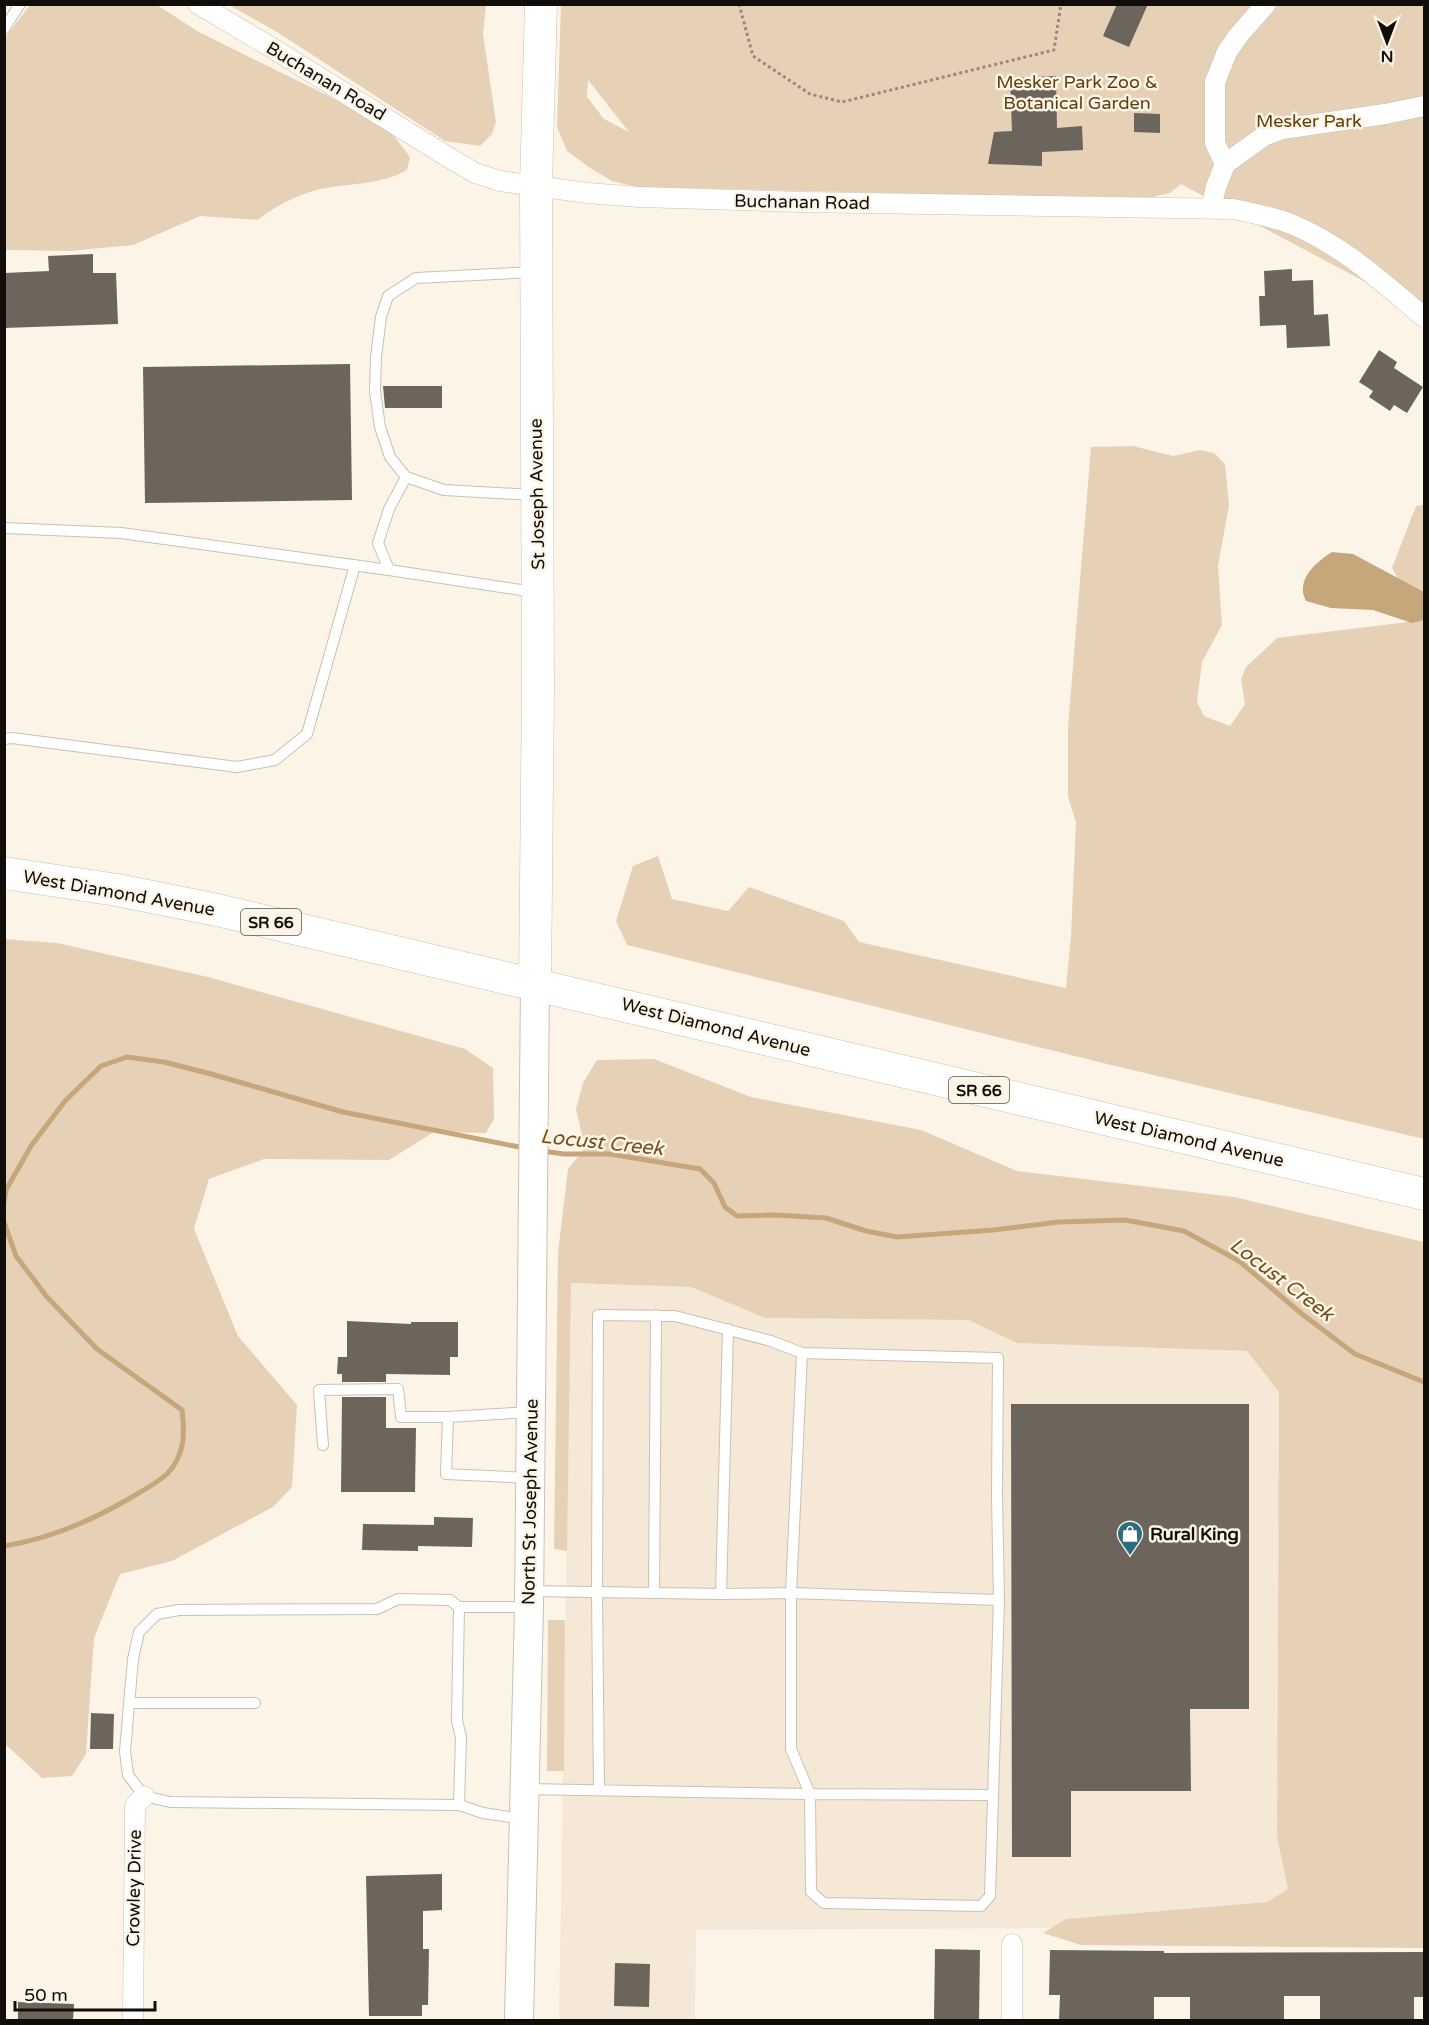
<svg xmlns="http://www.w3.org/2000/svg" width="1429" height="2025" viewBox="0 0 1429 2025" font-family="'Varela Round',sans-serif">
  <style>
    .built { fill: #f6e8d6 }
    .green { fill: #e6d1b6; fill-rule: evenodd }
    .water { fill: #c6a67b }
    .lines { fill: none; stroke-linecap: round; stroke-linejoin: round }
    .stream { stroke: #c6a67b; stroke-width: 5 }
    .building { fill: #6c655b }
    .lane-casing { stroke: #c8c0b5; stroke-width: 12 }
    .street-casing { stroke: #c8c0b5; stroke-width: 21 }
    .secondary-casing { stroke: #c8c0b5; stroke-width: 30 }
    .primary-casing { stroke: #c8c0b5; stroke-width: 33 }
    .path { stroke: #918b83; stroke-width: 3; stroke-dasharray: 3 3; stroke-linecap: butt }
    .lane { stroke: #fff; stroke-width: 10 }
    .street { stroke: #fff; stroke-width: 20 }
    .secondary { stroke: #fff; stroke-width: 28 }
    .primary { stroke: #fff; stroke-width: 32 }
    .labels { text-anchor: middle; stroke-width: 5; stroke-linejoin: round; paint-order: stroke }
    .shield { fill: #fdf4e8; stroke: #58534d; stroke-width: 1.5 }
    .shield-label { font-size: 16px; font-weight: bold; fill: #110e0a }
    .street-label { font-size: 18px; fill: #110e0a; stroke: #fdf4e8 }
    .park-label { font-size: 18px; fill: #5f3f09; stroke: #fdf4e8 }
    .poi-label { font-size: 18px; font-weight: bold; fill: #110e0a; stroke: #fdf4e8; text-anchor: start }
    .water-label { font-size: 20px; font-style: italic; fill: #704f1d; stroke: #fdf4e8 }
  </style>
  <rect width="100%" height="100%" fill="#fdf4e8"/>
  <path class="built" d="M571,1283L691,1287L765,1318L968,1320L1017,1343L1247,1351L1279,1392L1277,1836L1289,1889L1267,1902L1066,1919L1052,1928L696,1930L695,2020H559Z"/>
  <path class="green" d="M30,5H157L199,32L355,109L391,132L410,157L407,170C382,185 349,183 321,189C301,193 273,207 258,220L200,216L133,245L70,251L5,250L4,39Z
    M229,5H486L483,34L496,122L492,134L480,146L445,141L277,32Z
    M561,5H1424V313L1181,184L1170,193L1144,199L637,187L612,181L590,168L567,151L557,127ZM588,80L629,132L604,119L587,97Z
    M1133,446L1173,456L1200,450L1214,453L1225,464L1229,505L1218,566L1222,625L1202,662L1197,702L1204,716L1230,726L1245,704L1241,679L1246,667L1277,638L1424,620V1139L1111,1065L627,945L616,921L633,866L658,856L672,899L728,911L749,887L844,921L859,942L1066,988L1071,936L1076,822L1068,797V727L1091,447Z
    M1424,505V592L1399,580L1392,568L1416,506Z
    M4,939L57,943L208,977L465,1049L493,1068L494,1119L486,1133L434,1132L389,1160L264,1159L209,1179L194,1229L238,1336L297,1405L292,1487L273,1507L172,1561L120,1574L94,1638L86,1754L72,1776L42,1778L4,1743Z
    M654,1059L751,1097L921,1130L1017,1171L1234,1197L1424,1242V1951L1422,1948L1081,1945L1043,1933L1066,1919L1267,1902L1288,1889L1277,1836L1279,1392L1247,1351L1017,1343L968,1320L765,1318L691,1287L571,1283L567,1551L554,1549L558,1253L568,1169L585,1148L576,1109L583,1083L597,1060Z
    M548,1620H565L564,1771H547Z"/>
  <path class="water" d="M1332,552L1353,554L1424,592V620L1412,623L1373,610L1331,608L1306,601C1295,580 1316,562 1332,552Z"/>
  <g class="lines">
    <path class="stream" d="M542,1151L564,1154H610L700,1169L714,1183L725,1207L737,1216L776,1215L826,1218L866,1231L897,1237L993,1230L1059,1222L1125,1220L1184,1231L1239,1261L1302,1314L1355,1354L1424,1382
      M4,1203L6,1190L31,1146L65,1101L101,1066L127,1057L164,1062L211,1074L343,1112L524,1148
      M4,1222L16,1256L47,1297L97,1349L182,1410C185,1434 185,1455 167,1474C157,1483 144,1490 132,1497C93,1520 50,1539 4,1546"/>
  </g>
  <path class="building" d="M1117,4H1148L1129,47L1103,36Z
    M1056,76L1057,128L1082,126L1083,150L1042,152V166L988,164L994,132L1012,131L1010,78Z
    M1134,113L1160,114V133L1134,132Z
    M93,254V273H116L118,324L4,328V273L49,271L48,256Z
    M1292,269V281L1313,280L1314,315L1328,314L1330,346L1287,348L1286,325L1260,326L1259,296H1265L1264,271Z
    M1379,350L1397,362L1394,368L1423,387L1407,413L1394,405L1390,411L1369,397L1373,391L1359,382Z
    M350,364L352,500L145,503L143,367Z
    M383,386H442V408H385Z
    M347,1321L411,1324V1322H458V1357H450V1375L386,1374V1382H342V1374H337L338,1357H347Z
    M342,1397H386V1428H416L415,1492H341Z
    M1011,1404H1249V1709H1190L1191,1791H1071V1857H1012Z
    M434,1517L473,1518L472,1547L418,1546V1551L362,1550L363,1524L434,1525Z
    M91,1713L114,1714L113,1749H90Z
    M442,1874V1910L423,1911V1949H429L428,2005H422V2016H369L366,1876Z
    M935,1949L980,1950L979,2020H934Z
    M1050,1950L1164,1951V1953L1425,1952V1997H1414V2020H1320V1996H1284V2020H1190V1997H1154V2020H1059L1060,1995H1049Z
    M615,1963L650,1964L649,2007L614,2006Z
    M18,2002L74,2004L73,2020H18Z"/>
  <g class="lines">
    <defs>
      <path id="lane" d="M4,29L20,4
        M406,477L389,509L378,543L389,570L534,592
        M533,495L444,490L406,477L390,457L380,427L375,391L376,357L381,317L388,296L416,278L534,272
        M4,528L121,533L389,570
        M4,739L12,738L237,767L275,760L307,734L355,565
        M529,1412L448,1417L446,1474L530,1478
        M323,1445L319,1390L398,1389L401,1417H448
        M529,1591L721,1594L791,1593L999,1600
        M654,1593L656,1315
        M721,1594L728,1329
        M129,1703H255
        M525,1789L810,1794L791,1749V1593L802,1353L998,1358L997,1496L999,1600L990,1896L981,1906L824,1903L811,1892L810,1794L993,1795
        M599,1790L597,1592L598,1315L675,1316L771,1341L802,1353
        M459,1805L170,1802L144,1796L128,1775L125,1751L133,1659L139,1632L157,1614L179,1610L377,1609L398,1599L450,1600L459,1607
        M524,1819L483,1813L459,1805L461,1737L457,1721L459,1607H529"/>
      <path id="street" d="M198,4L269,46L443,154L475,173L500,181L587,193L640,197L802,202L1233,209C1253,213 1273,217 1291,224C1341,244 1383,283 1424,317
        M1225,164L1215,143V82L1227,52L1238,36L1266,4
        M1211,208L1216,187L1225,164L1264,136L1282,129L1385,114L1424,106
        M1012,1944V2020
        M133,2020L135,1806L144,1796"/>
      <path id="secondary" d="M519,2020L529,1607L535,984"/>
      <path id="primary" d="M4,873L117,890L217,910L1424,1194
        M535,984L538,687L536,185L541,4"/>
    </defs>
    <use href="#lane" class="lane-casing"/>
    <use href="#street" class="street-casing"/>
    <use href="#secondary" class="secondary-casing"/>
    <use href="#primary" class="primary-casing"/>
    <path class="path" d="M739,4L753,56L810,94L842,102L1054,50L1061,4"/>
    <use href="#lane" class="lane"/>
    <use href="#street" class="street"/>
    <use href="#secondary" class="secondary"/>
    <use href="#primary" class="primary"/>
  </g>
  <defs>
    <symbol id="shop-pin" viewBox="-11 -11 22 30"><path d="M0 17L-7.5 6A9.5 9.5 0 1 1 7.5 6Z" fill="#2d6b81" stroke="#fdf4e8"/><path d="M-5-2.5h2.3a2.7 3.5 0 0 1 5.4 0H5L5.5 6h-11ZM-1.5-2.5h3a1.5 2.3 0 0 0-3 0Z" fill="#fff"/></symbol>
  </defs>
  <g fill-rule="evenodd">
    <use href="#shop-pin" x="1115" y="1519" width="30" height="40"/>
  </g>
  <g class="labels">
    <g class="shield">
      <rect x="241" y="909" width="60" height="26" rx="4.5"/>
      <rect x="949" y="1077" width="60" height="26" rx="4.5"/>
    </g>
    <g class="shield-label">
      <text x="271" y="928">SR 66</text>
      <text x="979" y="1096">SR 66</text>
    </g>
    <g class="street-label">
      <text transform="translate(326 81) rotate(31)" y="6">Buchanan Road</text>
      <text transform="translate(802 202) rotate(1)" y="6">Buchanan Road</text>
      <text transform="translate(537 494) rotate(-91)" y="6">St Joseph Avenue</text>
      <text transform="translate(119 893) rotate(10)" y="6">West Diamond Avenue</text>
      <text transform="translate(716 1027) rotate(14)" y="6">West Diamond Avenue</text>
      <text transform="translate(1189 1139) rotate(13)" y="6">West Diamond Avenue</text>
      <text transform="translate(530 1502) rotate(-89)" y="6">North St Joseph Avenue</text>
      <text transform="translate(134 1888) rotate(-89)" y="6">Crowley Drive</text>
    </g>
    <g class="park-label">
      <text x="1077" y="88">Mesker Park Zoo &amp;<tspan x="1077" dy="21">Botanical Garden</tspan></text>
      <text x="1309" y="127">Mesker Park</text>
    </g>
    <g class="poi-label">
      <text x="1150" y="1540">Rural King</text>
    </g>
    <g class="water-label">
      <text transform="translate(602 1142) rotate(6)" y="7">Locust Creek</text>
      <text transform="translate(1282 1279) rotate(37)" y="7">Locust Creek</text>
    </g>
  </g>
  <rect width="1429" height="2025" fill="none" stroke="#110e0a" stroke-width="12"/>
  <g transform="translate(1387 42) rotate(180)" stroke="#fdf4e8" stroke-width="4.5" paint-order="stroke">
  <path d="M0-4.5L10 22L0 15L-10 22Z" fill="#110e0a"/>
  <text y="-9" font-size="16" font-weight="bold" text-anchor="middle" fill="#110e0a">N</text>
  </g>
  <path d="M15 2001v9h140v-9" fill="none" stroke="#110e0a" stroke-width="3"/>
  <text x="24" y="2001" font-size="18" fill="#110e0a" stroke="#fdf4e8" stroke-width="4.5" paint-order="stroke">50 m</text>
</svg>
